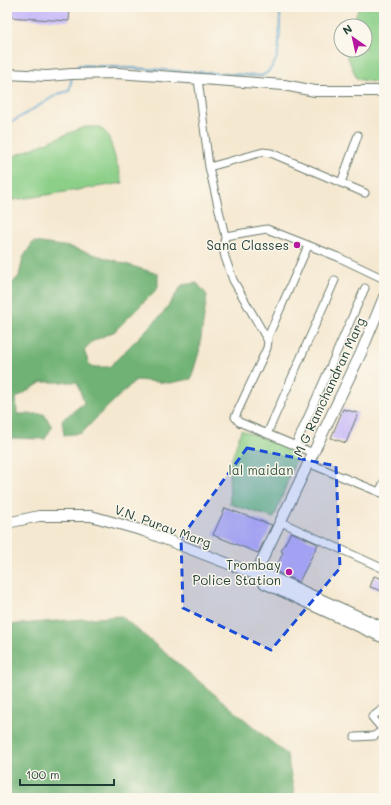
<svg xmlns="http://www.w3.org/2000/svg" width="391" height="805" viewBox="0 0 391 805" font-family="Mali,sans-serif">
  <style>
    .green { fill: #8bcf88; stroke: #55865e }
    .forest { fill: #70b274; stroke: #487854 }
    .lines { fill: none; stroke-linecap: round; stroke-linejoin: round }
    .stream { stroke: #56a5d0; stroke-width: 2 }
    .building { fill: #c5b6f9 }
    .street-casing { stroke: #6a796b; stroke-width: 9 }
    .secondary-casing { stroke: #6a796b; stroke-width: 12 }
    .street { stroke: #fff; stroke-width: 7 }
    .secondary { stroke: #fff; stroke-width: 10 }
    .marked { fill: #1d4ed8; fill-opacity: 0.2; stroke: #1d4ed8; stroke-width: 3; stroke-dasharray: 8 5; stroke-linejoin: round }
    .poi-dot { fill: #b5179e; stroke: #fbf7ec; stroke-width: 1.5 }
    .labels { text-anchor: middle; stroke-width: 3; stroke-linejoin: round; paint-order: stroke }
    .poi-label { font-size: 13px; fill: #1f3d34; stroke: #fbf7ec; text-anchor: end }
    .street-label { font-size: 13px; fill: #1f3d34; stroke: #fbf7ec }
    .park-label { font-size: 13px; fill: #355a45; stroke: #fbf7ec }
  </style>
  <rect width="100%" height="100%" fill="#fbf7ec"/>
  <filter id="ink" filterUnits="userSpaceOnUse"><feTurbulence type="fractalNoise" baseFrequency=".025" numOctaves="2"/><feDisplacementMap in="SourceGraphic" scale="8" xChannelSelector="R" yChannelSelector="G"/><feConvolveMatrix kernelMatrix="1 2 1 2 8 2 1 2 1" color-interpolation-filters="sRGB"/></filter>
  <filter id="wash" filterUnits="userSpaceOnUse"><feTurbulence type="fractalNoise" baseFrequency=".012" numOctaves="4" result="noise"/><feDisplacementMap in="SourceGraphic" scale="16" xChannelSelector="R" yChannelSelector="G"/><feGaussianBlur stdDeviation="0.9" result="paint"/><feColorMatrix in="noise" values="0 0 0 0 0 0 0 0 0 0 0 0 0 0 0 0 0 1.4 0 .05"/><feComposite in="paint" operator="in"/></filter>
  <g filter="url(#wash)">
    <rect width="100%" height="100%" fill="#f5e8d0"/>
    <path class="green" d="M359,7H384V81L378,83L357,79L345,51L365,50V26H352Z
      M84,127H100L108,135L123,183L7,201V159Z
      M241,430L299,451L274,518L230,504L229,468Z"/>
    <path class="forest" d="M33,242L70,247L158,274V288L115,331L93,341L84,350L90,367H109L164,312L182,285L197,283L207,295L199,352L191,379L169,383L136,380L100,414L82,433L64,435L62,420L84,403L77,382H42L16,398L17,414H44L52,427L45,439L7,438V288L19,276L23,258Z
      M121,616L287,755L295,798H7V625Z"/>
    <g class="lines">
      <path class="stream" d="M74,71L79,65L262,76C286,63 277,30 281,7
        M7,125L58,94L69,91L72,77"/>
    </g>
    <g id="blocks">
      <path class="building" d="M7,7H70L69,21L7,17Z
        M343,409L358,413L346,443L331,438Z
        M225,508L272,525L258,553L213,535Z
        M291,532L318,544L299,582L275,571L283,552L281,551Z
        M374,576L384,579L382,591L370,587Z"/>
    </g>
  </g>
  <g filter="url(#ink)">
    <use href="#blocks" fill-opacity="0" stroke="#6a796b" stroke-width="1"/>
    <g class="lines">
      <defs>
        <path id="street" d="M198,79L209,167L225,236L223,248L225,257L233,280L268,341L267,348L235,417L239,422L313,453
          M209,167L263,152L271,153L365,193
          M341,183L358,135
          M225,236L267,229L338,257L384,279
          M267,339L308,246
          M267,434L335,280
          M295,446L365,288
          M308,463L384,494
          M379,492L384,482
          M281,522L384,569
          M355,737L374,736L383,730L372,717L384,708"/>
        <path id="secondary" d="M7,74L47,76L72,74L117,73L284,85L315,91H384
          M7,523L39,516H91L144,531L260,576L264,583L384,638
          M255,575L361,353L384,297
          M260,576L267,575L384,628"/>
      </defs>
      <use href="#street" class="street-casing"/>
      <use href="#secondary" class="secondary-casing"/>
      <use href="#street" class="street"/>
      <use href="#secondary" class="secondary"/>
    </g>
  </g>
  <path class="marked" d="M247,448L336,466L340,568L271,650L183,608L181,538Z"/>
  <g class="poi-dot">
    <circle cx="297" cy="245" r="4"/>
    <circle cx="289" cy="572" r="4"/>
  </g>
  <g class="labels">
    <g class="poi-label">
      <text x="289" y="250">Sana Classes</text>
      <text x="281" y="570">Trombay<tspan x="281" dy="15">Police Station</tspan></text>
    </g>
    <g class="street-label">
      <text transform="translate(329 387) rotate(-65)" y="5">M G Ramchandran Marg</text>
      <text transform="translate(163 526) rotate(20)" y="5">V.N. Purav Marg</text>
    </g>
    <g class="park-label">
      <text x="261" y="475">lal maidan</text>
    </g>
  </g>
  <rect width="391" height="805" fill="none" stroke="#fbf7ec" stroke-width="24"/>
  <g transform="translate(353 38) rotate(326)"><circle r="19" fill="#fbf7ec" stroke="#a3ada2"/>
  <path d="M0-3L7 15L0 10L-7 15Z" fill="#b5179e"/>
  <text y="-6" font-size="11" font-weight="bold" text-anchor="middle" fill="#1f3d34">N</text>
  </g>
  <path d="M20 779v6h94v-6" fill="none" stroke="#1f3d34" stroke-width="2"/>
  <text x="26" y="779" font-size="12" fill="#1f3d34" stroke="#fbf7ec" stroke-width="3" paint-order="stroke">100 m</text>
</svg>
